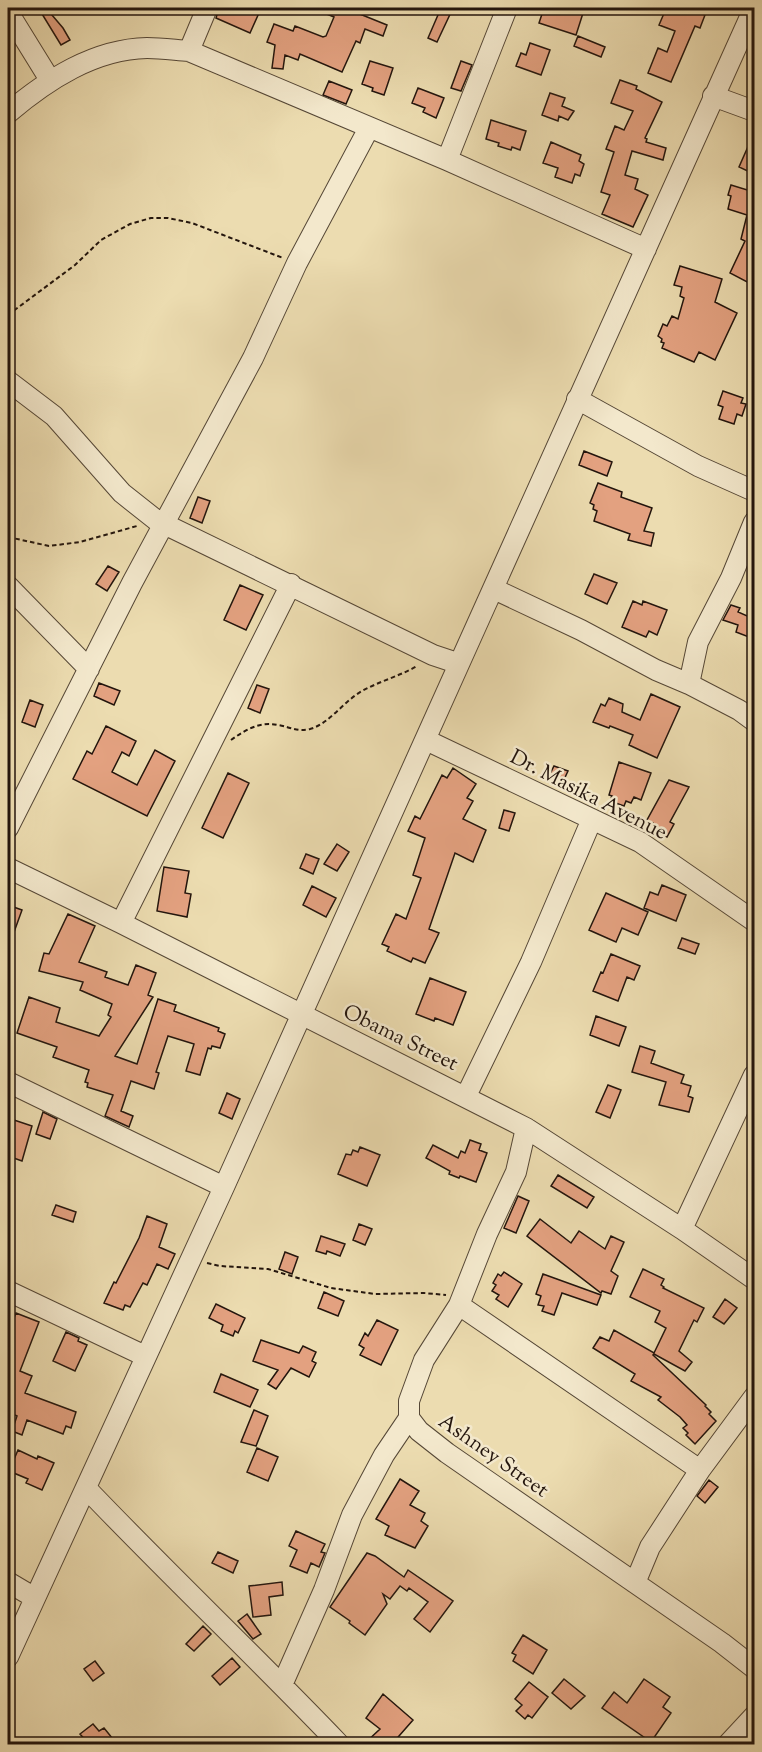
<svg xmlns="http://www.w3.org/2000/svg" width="762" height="1752" viewBox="0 0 762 1752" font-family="'Sorts Mill Goudy',serif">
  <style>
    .building { fill: #e3a180; stroke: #23150d; stroke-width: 1.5 }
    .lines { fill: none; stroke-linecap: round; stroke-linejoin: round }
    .minor-casing { stroke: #554736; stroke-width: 22 }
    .path { stroke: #23150d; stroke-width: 2; stroke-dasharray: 4.5 3; stroke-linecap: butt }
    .minor { stroke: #f3e8cc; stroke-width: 20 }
    .labels { text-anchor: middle; stroke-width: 5; stroke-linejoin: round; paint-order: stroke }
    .street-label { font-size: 21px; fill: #23150d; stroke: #f3e8cc }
  </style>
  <rect width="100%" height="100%" fill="#ecdcb0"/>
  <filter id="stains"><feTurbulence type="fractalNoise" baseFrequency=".00333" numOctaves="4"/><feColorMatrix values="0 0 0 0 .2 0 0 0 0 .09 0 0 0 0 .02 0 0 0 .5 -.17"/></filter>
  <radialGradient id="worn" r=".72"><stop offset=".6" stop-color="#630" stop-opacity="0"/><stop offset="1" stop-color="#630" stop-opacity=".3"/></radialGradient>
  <path class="building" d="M41,8H46L63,28L70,40L61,45L39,9Z
    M219,8H247L259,13L250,33L216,18Z
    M312,8H345L387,25L383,36L365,29L360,43L356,41L342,72L300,54L298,60L285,55L283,69L272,68L275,45L267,42L274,24L293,31L295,26L323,37L326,36L334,17Z
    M441,8H453L437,42L428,38Z
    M544,8H577L584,10L576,35L539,23Z
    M671,8H700L698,12L705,15L700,28L695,26L671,82L648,73L658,48L667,52L675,31L659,25L665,11L669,13Z
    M578,36L605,47L601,57L574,46Z
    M530,43L550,50L541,75L516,66L521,53L526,55Z
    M370,61L393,68L384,95L372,91L373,88L362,84Z
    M461,61L472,65L461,91L451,88Z
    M620,80L637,86L636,89L662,102L645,138L647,139L646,142L666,148L663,160L632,151L625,175L638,179L635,189L648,195L633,227L602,214L610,195L601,192L614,152L606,149L615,126L624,130L633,111L611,103Z
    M329,81L352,90L346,104L323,95Z
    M418,88L444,98L436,118L423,112L425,108L412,103Z
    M550,93L565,98L562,106L574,111L568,120L559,116L558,121L542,115Z
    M491,120L526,131L520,150L512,147L511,150L498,146L499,143L486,139Z
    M754,133V174L739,167Z
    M551,142L581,155L579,161L584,164L580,176L575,174L572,183L555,177L558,168L543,163Z
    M731,185L754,192V277L751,284L730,273L745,241L741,239L747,215L728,209L731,196L728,195Z
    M680,266L722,279L715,302L737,313L715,360L699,352L694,362L662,348L664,343L661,342L662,339L658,336L663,324L667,326L672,316L678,319L684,298L680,296L682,287L674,285Z
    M723,391L743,398L741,403L746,404L742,416L737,414L734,424L719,419L723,407L718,405Z
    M584,451L612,462L607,476L579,465Z
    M598,483L622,492L621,497L652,508L644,531L654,533L651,546L628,540L630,534L594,521L597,511L593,509L594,505L590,503Z
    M198,497L210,501L202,523L190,518Z
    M108,566L119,572L107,591L96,584Z
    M594,574L617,583L607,604L585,594Z
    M240,585L263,595L246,630L224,620Z
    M633,601L642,605L643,601L667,610L657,635L649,631L646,637L622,627Z
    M731,605L740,608L738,612L754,619V639L736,632L738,625L723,620Z
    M99,683L120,691L114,705L94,696Z
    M257,685L269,689L260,713L248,708Z
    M651,694L680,707L657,758L629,745L633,735L610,726L609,728L593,722L601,704L605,706L609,698L623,704L622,712L640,720Z
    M30,700L43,705L35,727L22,722Z
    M106,726L136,741L129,756L122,752L112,772L137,785L155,750L175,761L147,816L73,779L87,751L92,754Z
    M619,762L651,773L641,800L634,797L631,803L626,801L624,806L610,801L612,796L609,795Z
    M554,766L568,771L561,786L547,780Z
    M453,768L476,784L467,798L473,801L463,819L486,830L473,862L455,853L429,929L439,933L425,963L413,958L411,962L387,951L389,947L382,944L396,914L406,919L421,878L413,875L425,838L408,831L415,816L420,819L442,775L447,778Z
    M228,773L249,783L223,838L202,828Z
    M669,780L689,787L670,822L674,824L667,837L650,828L653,823L647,820Z
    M504,810L515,813L509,831L499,828Z
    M337,844L349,852L337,871L324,864Z
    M306,854L319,859L313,874L300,868Z
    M164,867L189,871L185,893L191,894L187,917L157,911Z
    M662,885L686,895L676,921L644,908L650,892L658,895Z
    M312,886L336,898L326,917L303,905Z
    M606,893L648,912L638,935L622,928L616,942L589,930Z
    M8,905L22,910L9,946H8Z
    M68,914L95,926L79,962L107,972L105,977L128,985L136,965L156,973L148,995L153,997L115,1056L137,1064L158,999L176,1005L174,1011L219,1028L218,1031L225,1034L220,1048L212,1046L211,1049L208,1048L200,1075L186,1071L194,1044L168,1036L156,1072L159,1073L154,1089L131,1081L121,1111L133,1116L129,1127L105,1116L113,1095L87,1087L88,1083L85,1082L89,1070L53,1057L57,1047L17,1033L29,997L60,1008L56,1022L99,1036L111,1017L108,1015L112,1004L80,990L83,982L39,971L44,953L49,954Z
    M682,938L699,944L695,954L678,948Z
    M611,954L640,966L634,980L627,977L618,1001L593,991L601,972L603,973Z
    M430,978L466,992L453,1025L435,1018L434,1021L416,1014Z
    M596,1016L626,1027L619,1046L590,1035Z
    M640,1046L655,1051L651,1063L684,1075L681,1083L691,1086L688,1096L693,1098L689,1112L659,1105L666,1082L632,1072Z
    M608,1085L621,1090L610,1118L596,1112Z
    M227,1093L240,1099L232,1119L219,1113Z
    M43,1112L57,1119L50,1139L36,1134Z
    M8,1118L32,1126L22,1161L8,1156Z
    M470,1140L481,1144L479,1150L487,1153L476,1182L460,1176L459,1178L449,1174L450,1171L426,1158L433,1145L458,1158L461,1151L465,1153Z
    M360,1147L380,1155L367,1186L338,1174L346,1154L351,1155L353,1150L358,1152Z
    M558,1175L594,1197L587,1208L551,1186Z
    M518,1196L529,1201L516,1233L504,1228Z
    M56,1205L76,1212L73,1222L52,1215Z
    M147,1216L167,1224L159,1247L175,1254L168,1269L157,1264L147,1285L143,1283L130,1307L125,1305L123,1310L104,1303L114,1282L116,1283L139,1238Z
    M540,1219L571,1243L579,1231L605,1249L611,1236L624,1242L611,1271L618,1276L611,1294L602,1291L601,1293L527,1236Z
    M359,1224L372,1229L365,1245L353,1240Z
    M321,1236L345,1244L340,1256L327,1251L326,1254L316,1251Z
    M285,1252L298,1257L292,1274L279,1269Z
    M643,1269L664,1279L661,1285L664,1287L663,1288L704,1308L697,1322L694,1320L679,1351L692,1362L685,1371L654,1354L653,1355L706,1405L705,1406L711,1412L709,1414L716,1421L695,1444L686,1435L688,1433L683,1428L687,1425L680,1417L658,1400L661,1397L631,1381L635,1374L593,1348L600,1337L609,1341L614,1330L654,1353L666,1328L655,1322L660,1311L630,1297Z
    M504,1272L522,1284L508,1307L496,1299L499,1295L492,1291L496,1285L493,1283L498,1274L501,1276Z
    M543,1274L601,1295L597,1305L562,1293L554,1315L542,1311L544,1306L538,1305L541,1296L536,1294Z
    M324,1292L344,1301L338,1316L318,1308Z
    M725,1299L737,1308L724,1324L713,1317Z
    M216,1304L245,1318L238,1333L235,1331L233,1336L221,1331L223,1325L209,1318Z
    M16,1313L39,1322L20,1371L32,1376L25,1393L76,1412L71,1428L66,1426L63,1434L27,1420L22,1435L12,1431L17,1416L8,1412V1321L12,1323Z
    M377,1320L398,1330L381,1365L360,1355L364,1348L359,1345L365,1333L368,1336Z
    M66,1332L79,1338L78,1341L87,1345L75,1371L53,1361Z
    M261,1340L299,1353L303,1346L316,1352L312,1361L316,1363L309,1377L291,1368L276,1389L268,1384L278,1370L253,1361Z
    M221,1374L258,1390L250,1407L214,1392Z
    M254,1410L268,1416L256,1446L241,1442Z
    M257,1448L278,1457L268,1481L247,1472Z
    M18,1450L37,1459L38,1456L54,1463L42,1490L26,1483L28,1479L9,1471Z
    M400,1479L419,1491L410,1505L425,1513L421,1521L428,1526L415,1548L385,1535L389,1526L376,1519Z
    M709,1480L718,1487L705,1503L697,1496Z
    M296,1531L325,1544L321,1552L325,1553L319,1567L311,1563L307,1573L290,1566L297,1550L289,1546Z
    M218,1552L238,1561L233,1573L212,1563Z
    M367,1553L375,1556L404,1577L408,1570L453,1601L430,1632L414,1619L428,1602L409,1588L407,1591L400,1586L390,1599L383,1594L387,1604L365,1635L349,1623L350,1621L330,1607Z
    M282,1582L283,1595L269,1597L271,1615L253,1617L249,1586Z
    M247,1614L261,1634L253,1639L238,1621Z
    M203,1626L211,1634L194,1651L186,1644Z
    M523,1635L547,1650L533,1674L513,1661L516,1655L512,1653Z
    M232,1658L240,1667L220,1685L212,1676Z
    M95,1661L104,1673L93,1681L84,1669Z
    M564,1679L585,1696L571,1709L552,1693Z
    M644,1679L670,1697L663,1707L671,1713L651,1742L602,1708L614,1692L627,1703Z
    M529,1682L548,1697L532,1718L528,1715L525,1719L516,1711L522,1705L515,1699Z
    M383,1694L413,1720L392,1744H364L380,1729L366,1718Z
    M93,1724L99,1731L104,1728L117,1744H89L80,1734Z"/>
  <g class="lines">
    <defs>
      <path id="minor" d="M8,12L50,80
        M189,51L207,8
        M713,96L754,111
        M8,113C47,80 94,49 147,48C161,48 175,50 189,51L447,160L646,249
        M447,160L507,8
        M8,381L54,416L122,493L156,520L433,655L457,663
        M577,399L698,466L754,491
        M8,586L89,669
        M494,589L581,630L656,670L689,684L739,710L754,721
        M689,684L698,642L731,578L754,522
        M426,740L640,842L754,921
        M8,828L132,583L253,358L297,263L369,128
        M8,868L121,923L526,1128L682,1229L754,1279
        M121,923L291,584
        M8,1082L224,1187
        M466,1096L531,962L592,819
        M526,1128L516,1172L487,1234L459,1305L424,1360L409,1401V1418L419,1431L447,1453L722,1643L754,1668
        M682,1229L754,1075
        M8,1291L145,1356
        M459,1305L700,1470
        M86,1488C169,1575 256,1657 339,1744
        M8,1582L35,1598
        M635,1583L650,1547L700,1470L754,1397
        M8,1657L224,1187L754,8
        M282,1685L324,1590L352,1515L384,1455L409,1418
        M728,1744L754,1716"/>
    </defs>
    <use href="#minor" class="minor-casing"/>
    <path class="path" d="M8,315L75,265L101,240L130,224L151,218H168L192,223L283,258
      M8,537L49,546L80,542L137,526
      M231,740C245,730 260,721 278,725C290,727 297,732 310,729C329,724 344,701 362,691C380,681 400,676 417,666
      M207,1263L220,1266L268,1269L331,1288L375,1294L424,1293L446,1295"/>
    <use href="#minor" class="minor"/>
  </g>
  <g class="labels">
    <g class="street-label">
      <text transform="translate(589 794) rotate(27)" y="7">Dr. Masika Avenue</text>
      <text transform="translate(401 1037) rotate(26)" y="7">Obama Street</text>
      <text transform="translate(494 1455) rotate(35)" y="7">Ashney Street</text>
    </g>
  </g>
  <rect width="762" height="1752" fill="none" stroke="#ecdcb0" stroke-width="30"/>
  <rect x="9" y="9" width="744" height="1734" fill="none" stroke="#23150d" stroke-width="3"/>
  <rect x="15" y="15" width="732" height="1722" fill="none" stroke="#23150d" stroke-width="1.5"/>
  <rect width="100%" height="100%" filter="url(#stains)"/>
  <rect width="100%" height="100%" fill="url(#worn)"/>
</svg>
